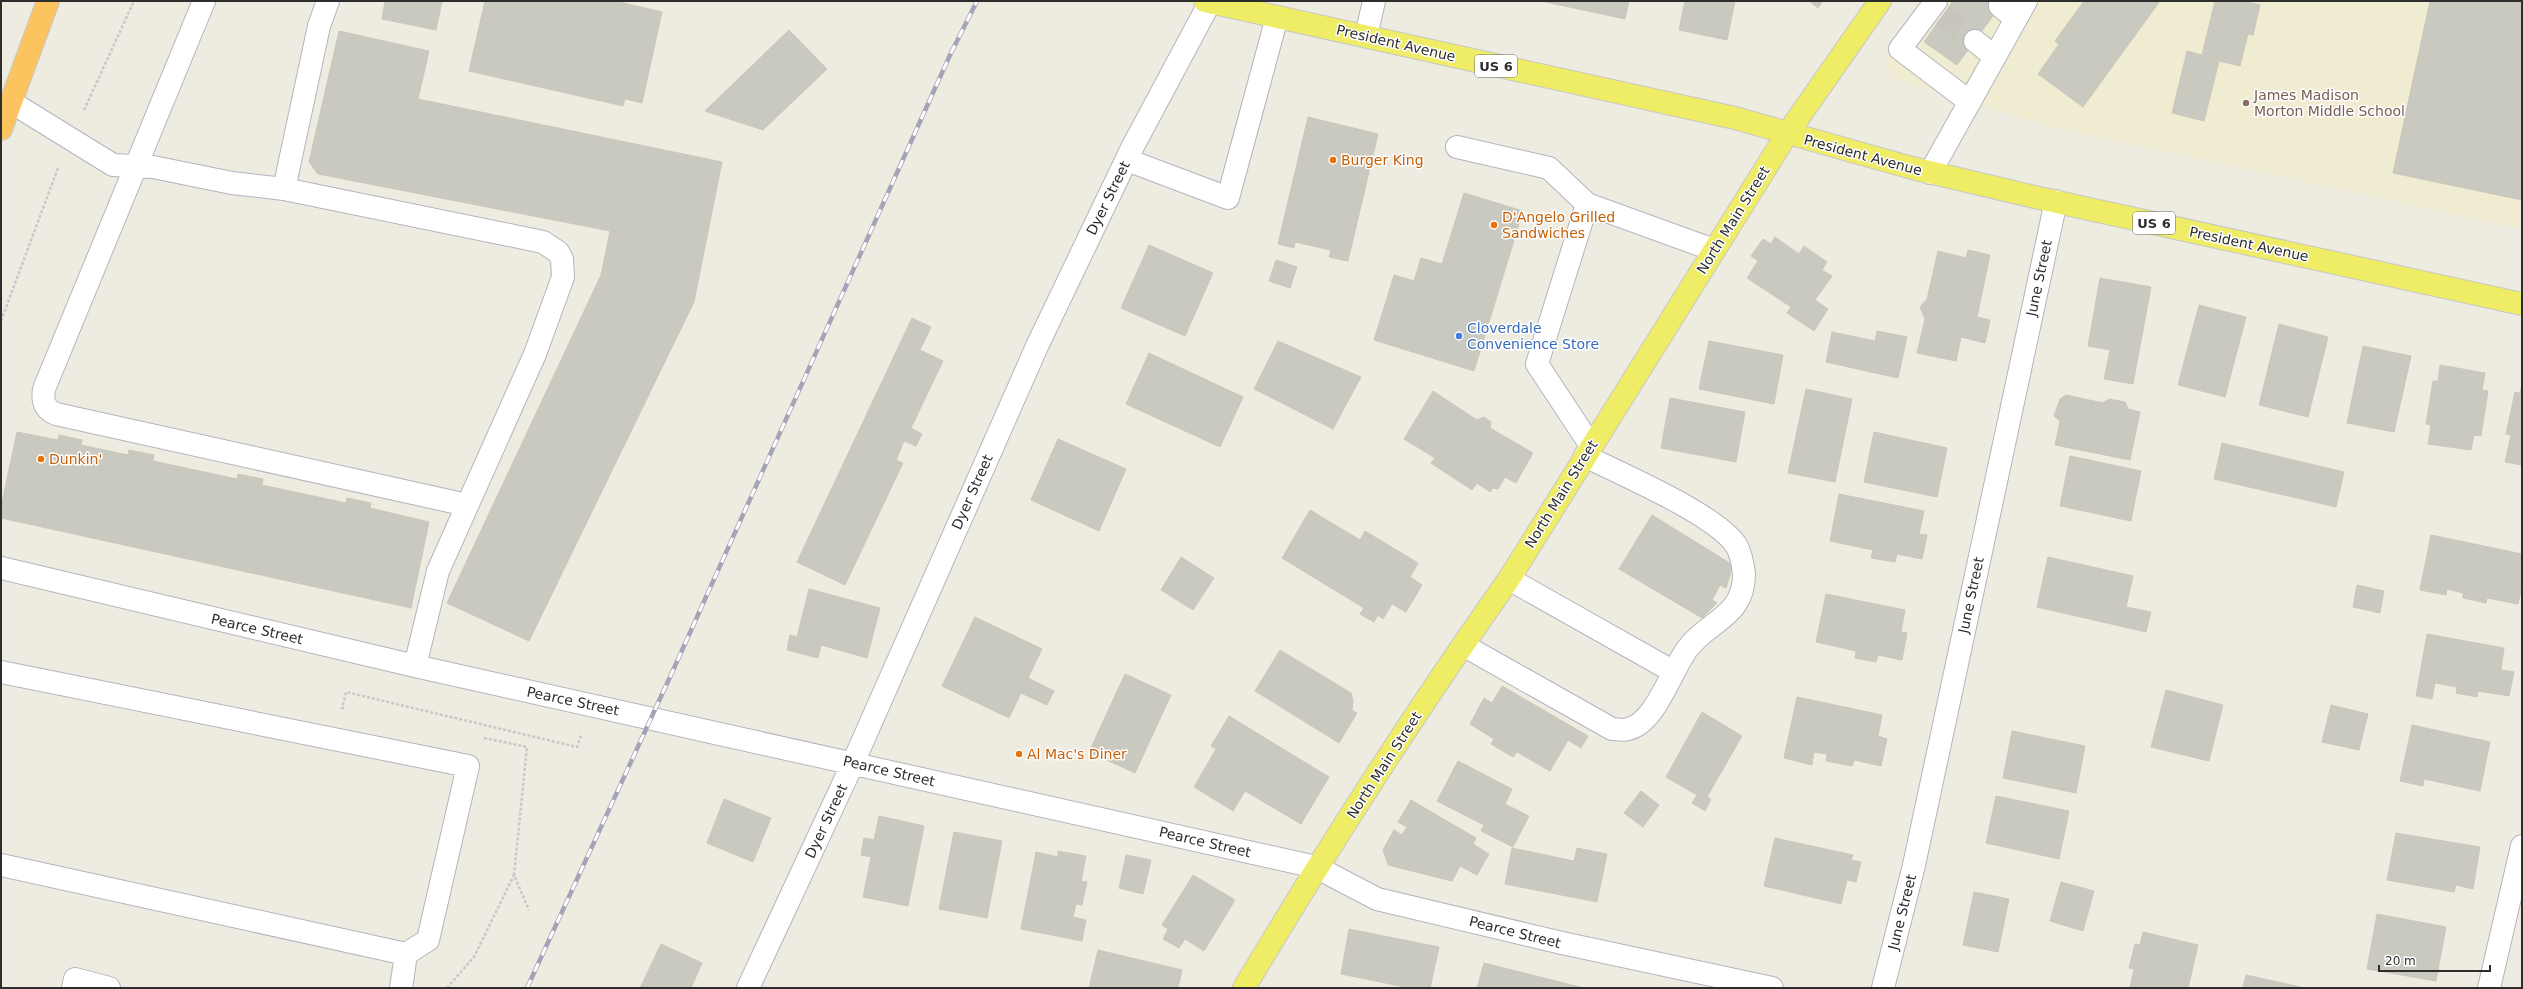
<svg xmlns="http://www.w3.org/2000/svg" width="2523" height="989" viewBox="0 0 2523 989" font-family="'DejaVu Sans',sans-serif">
  <style>
    .education { fill: #efecd1 }
    .building { fill: #cac9bf; stroke: #cac8ba }
    .lines { fill: none; stroke-linecap: round; stroke-linejoin: round }
    .minor-tunnel { stroke: #c7c5bd; stroke-width: 22; stroke-dasharray: 22 11; stroke-linecap: butt }
    .minor-casing { stroke: #b4b4c0; stroke-width: 24 }
    .major-casing { stroke: #c8c8c8; stroke-width: 24 }
    .highway-casing { stroke: #c8c8c8; stroke-width: 24 }
    .path { stroke: #c8c8c8; stroke-width: 2.5; stroke-dasharray: 3 2; stroke-linecap: butt }
    .minor { stroke: #fff; stroke-width: 22 }
    .major { stroke: #efec65; stroke-width: 22 }
    .highway { stroke: #fcc45e; stroke-width: 22 }
    .rail-casing { stroke: #a4a3b7; stroke-width: 4.5 }
    .rail { stroke: #fff; stroke-width: 3; stroke-dasharray: 9; stroke-linecap: butt }
    .education-dot { fill: #8d6e63; stroke: #fff; stroke-width: 1.5 }
    .food-dot { fill: #e8710a; stroke: #fff; stroke-width: 1.5 }
    .shop-dot { fill: #3f7fe0; stroke: #fff; stroke-width: 1.5 }
    .labels { text-anchor: middle; stroke-width: 3; stroke-linejoin: round; paint-order: stroke }
    .shield { fill: #fff; stroke: #6c6c6c; stroke-width: 1 }
    .shield-label { font-size: 13px; font-weight: bold; fill: #2d2d2d }
    .street-label { font-size: 14px; fill: #2d2d2d; stroke: #fff }
    .education-label { font-size: 14px; fill: #785e54; stroke: #fff; text-anchor: start }
    .food-label { font-size: 14px; fill: #c56008; stroke: #fff; text-anchor: start }
    .shop-label { font-size: 14px; fill: #366cbe; stroke: #fff; text-anchor: start }
  </style>
  <rect width="100%" height="100%" fill="#eeebe1"/>
  <path class="education" d="M1922,1H2522V229L2048,126L1893,79L1887,67V55L1892,42Z"/>
  <path class="building" d="M385,1H442L436,30L382,19Z
    M485,1H615L662,12L642,103L625,99L623,106L469,71Z
    M1541,1H1629L1625,19Z
    M1685,1H1735L1727,40L1679,30Z
    M1809,1H1823L1818,8Z
    M1953,1H2004L1957,65L1924,42Z
    M2084,1H2160L2083,107L2038,74L2059,44L2055,41Z
    M2215,1H2244L2260,5L2253,35L2248,34L2240,66L2219,61L2204,121L2172,113L2187,51L2202,55Z
    M2430,1H2522V200L2393,173Z
    M789,30L827,69L763,130L705,111Z
    M339,31L429,51L418,99L722,162L694,302L529,641L447,603L601,275L610,231L318,174L309,162Z
    M1308,117L1378,134L1348,261L1329,257L1331,250L1295,242L1294,248L1278,244Z
    M1464,193L1523,211L1474,371L1374,340L1394,275L1414,281L1421,258L1442,264Z
    M1775,237L1799,254L1804,246L1827,262L1822,270L1832,276L1815,300L1828,309L1814,331L1787,313L1791,307L1747,278L1758,261L1751,256L1763,239L1771,244Z
    M1149,245L1213,273L1185,336L1121,308Z
    M1968,250L1990,255L1977,317L1990,320L1985,343L1961,337L1956,361L1917,353L1925,319L1920,307L1927,299L1938,251L1966,258Z
    M1276,260L1297,267L1290,288L1269,281Z
    M2100,278L2151,287L2133,384L2104,379L2110,350L2088,346Z
    M2199,305L2246,317L2225,397L2178,385Z
    M912,318L931,327L920,350L943,361L911,428L922,434L916,446L904,441L896,460L903,463L845,585L797,562Z
    M2279,324L2328,337L2308,417L2259,405Z
    M1877,331L1907,337L1898,378L1826,362L1832,332L1875,341Z
    M1278,341L1361,377L1333,429L1254,389Z
    M1709,341L1783,355L1774,404L1699,389Z
    M2363,346L2411,356L2394,432L2347,423Z
    M1149,353L1243,397L1220,447L1126,404Z
    M2440,365L2485,373L2482,390L2488,391L2481,436L2474,435L2471,450L2428,444L2431,425L2426,424L2433,381H2438Z
    M2522,383V465L2505,462L2511,435L2506,434L2515,392L2520,393Z
    M1806,389L1852,399L1835,482L1788,473Z
    M1433,391L1477,420L1484,417L1491,422L1490,428L1533,453L1516,483L1505,477L1498,489L1493,488L1490,492L1477,483L1472,490L1431,463L1435,458L1404,439Z
    M2066,395L2103,403L2109,399L2125,402L2128,409L2140,412L2130,460L2055,445L2060,421L2054,416L2060,399Z
    M1670,398L1745,412L1736,462L1661,448Z
    M17,432L58,440L59,435L82,440L81,445L128,455L129,450L154,455L153,461L237,479L238,474L263,479L262,485L346,503L347,498L371,503L370,508L429,522L411,608L1,518V507Z
    M1874,432L1947,448L1937,497L1864,482Z
    M1058,439L1126,469L1099,531L1031,500Z
    M2222,443L2344,472L2336,507L2214,479Z
    M2070,456L2141,471L2131,521L2060,506Z
    M1839,494L1924,511L1919,534L1927,535L1922,559L1897,554L1895,562L1871,558L1873,550L1830,541Z
    M1310,510L1360,540L1365,531L1418,563L1410,577L1422,585L1406,612L1392,604L1383,619L1378,615L1374,622L1360,614L1364,608L1282,558Z
    M1652,515L1733,565L1726,588L1720,585L1712,600L1717,603L1702,618L1619,569Z
    M2431,535L2522,554V586L2518,604L2487,598L2486,603L2463,598V593L2447,589L2446,595L2420,590Z
    M1181,557L1214,578L1193,610L1161,590Z
    M2048,557L2133,576L2126,607L2151,612L2146,632L2037,607Z
    M2357,585L2384,591L2380,613L2353,607Z
    M809,589L880,608L867,658L821,645L818,658L787,650L790,635L797,637Z
    M1826,594L1905,610L1901,632L1907,633L1902,660L1878,655L1876,662L1855,658L1856,651L1816,642Z
    M975,617L1042,649L1028,678L1054,691L1047,705L1021,693L1009,718L942,686Z
    M2427,634L2504,648L2501,670L2514,672L2509,696L2478,691L2477,697L2456,693L2457,687L2435,683L2432,699L2416,696Z
    M1280,650L1351,693L1353,701L1352,710L1357,713L1339,743L1255,691Z
    M1125,674L1171,695L1135,773L1089,752Z
    M1502,686L1588,736L1581,748L1568,740L1550,771L1517,752L1513,757L1491,744L1494,739L1470,724L1484,698L1492,703Z
    M2166,690L2223,705L2209,761L2151,747Z
    M1797,697L1882,715L1878,736L1887,739L1881,766L1854,760L1852,766L1826,761L1827,754L1814,752L1812,765L1784,758Z
    M2331,705L2368,714L2359,750L2322,742Z
    M1702,712L1742,736L1707,797L1711,799L1705,811L1692,803L1697,795L1666,777Z
    M1229,716L1329,777L1301,824L1245,791L1233,811L1194,787L1216,749L1211,746Z
    M2412,725L2490,742L2480,791L2424,779L2423,786L2400,781Z
    M2012,731L2085,746L2076,793L2003,778Z
    M1458,761L1512,789L1505,804L1529,816L1513,847L1481,831L1484,825L1437,801Z
    M1641,791L1659,805L1643,827L1624,813Z
    M1996,796L2069,811L2059,859L1986,843Z
    M724,799L771,818L753,862L707,843Z
    M1411,800L1476,838L1473,844L1489,854L1477,875L1460,866L1452,881L1388,865L1383,850L1394,830L1402,835L1407,827L1398,822Z
    M879,816L924,826L908,906L863,897L871,857L861,855L864,838L874,840Z
    M954,832L1002,841L987,918L939,909Z
    M2396,833L2480,847L2473,889L2456,885L2454,892L2387,880Z
    M1775,838L1853,855L1851,860L1861,862L1856,882L1847,880L1841,904L1764,886Z
    M1512,848L1574,861L1577,848L1607,854L1597,902L1505,884Z
    M1058,851L1086,856L1081,881L1087,882L1082,905L1076,904L1073,917L1086,920L1082,941L1021,929L1036,852L1058,857Z
    M1126,855L1151,860L1143,894L1119,888Z
    M1193,875L1235,900L1204,951L1185,939L1179,948L1163,939L1168,929L1162,925Z
    M2061,882L2094,891L2083,931L2050,921Z
    M1974,892L2009,899L1998,952L1963,945Z
    M2377,914L2446,927L2436,981L2367,969Z
    M1349,929L1439,947L1430,988H1410L1341,974Z
    M2143,932L2198,945L2188,988H2130L2134,969L2129,968L2135,944L2140,945Z
    M661,944L702,963L691,988H640Z
    M1098,950L1182,970L1178,988H1089Z
    M1484,963L1584,988H1477Z
    M2246,975L2305,988H2243Z"/>
  <g class="lines">
    <path class="minor-tunnel" d="M1943,15L1975,41"/>
    <defs>
      <path id="minor" d="M204,1L44,389C42,401 44,409 56,414L467,505
        M1936,1L1900,49L1970,102
        M2000,6L2016,19
        M1366,36L1374,1
        M1975,41L1995,57
        M11,102L113,165L153,167L232,183L284,189L543,242L558,252L562,259L563,277L535,354L438,571L415,666
        M1457,147L1549,168L1587,204
        M1127,160L1228,198L1277,17
        M1930,173L2026,1
        M284,189L319,26L328,1
        M1591,446L1537,364L1587,204L1714,250
        M1,568L415,666L1316,867L1377,899L1562,943L1772,988
        M1509,579L1674,672
        M1463,645L1612,729C1617,729 1623,731 1628,729C1656,723 1671,670 1688,648C1709,620 1744,617 1744,574C1743,565 1741,553 1736,545C1715,514 1621,474 1585,456
        M1,672L468,766L428,940L406,954L1,865
        M73,988L75,979L109,988
        M401,988L406,954
        M748,988L853,763L1038,344L1132,148L1210,2
        M1883,988L1914,865L2056,201
        M2489,988L2522,846"/>
      <path id="major" d="M1205,1L1735,118L1912,168L2039,198L2522,304
        M1244,988C1327,849 1415,712 1509,579L1787,134L1880,1"/>
      <path id="highway" d="M1,129L48,1"/>
    </defs>
    <use href="#minor" class="minor-casing"/>
    <use href="#major" class="major-casing"/>
    <use href="#highway" class="highway-casing"/>
    <path class="path" d="M84,110L134,1
      M1,321L58,168
      M344,708H342L346,692L577,747L581,735
      M484,738L527,747L514,875L529,910
      M447,988L474,957L514,875"/>
    <use href="#minor" class="minor"/>
    <use href="#major" class="major"/>
    <use href="#highway" class="highway"/>
    <defs>
      <path id="rail" d="M527,988L670,677L950,55L977,1"/>
    </defs>
    <use href="#rail" class="rail-casing"/>
    <use href="#rail" class="rail"/>
  </g>
  <circle class="education-dot" cx="2246" cy="103" r="4"/>
  <g class="food-dot">
    <circle cx="1333" cy="160" r="4"/>
    <circle cx="1494" cy="225" r="4"/>
    <circle cx="41" cy="459" r="4"/>
    <circle cx="1019" cy="754" r="4"/>
  </g>
  <circle class="shop-dot" cx="1459" cy="336" r="4"/>
  <g class="labels">
    <g class="shield">
      <rect x="1475" y="55" width="42" height="22" rx="3"/>
      <rect x="2133" y="212" width="42" height="22" rx="3"/>
    </g>
    <g class="shield-label">
      <text x="1496" y="71">US 6</text>
      <text x="2154" y="228">US 6</text>
    </g>
    <g class="street-label">
      <text transform="translate(1396 43) rotate(13)" y="5">President Avenue</text>
      <text transform="translate(1863 155) rotate(15)" y="5">President Avenue</text>
      <text transform="translate(1108 198) rotate(-64)" y="5">Dyer Street</text>
      <text transform="translate(1733 220) rotate(-58)" y="5">North Main Street</text>
      <text transform="translate(2249 244) rotate(12)" y="5">President Avenue</text>
      <text transform="translate(2039 278) rotate(-78)" y="5">June Street</text>
      <text transform="translate(972 492) rotate(-66)" y="5">Dyer Street</text>
      <text transform="translate(1561 494) rotate(-58)" y="5">North Main Street</text>
      <text transform="translate(1971 595) rotate(-78)" y="5">June Street</text>
      <text transform="translate(257 629) rotate(13)" y="5">Pearce Street</text>
      <text transform="translate(573 701) rotate(12)" y="5">Pearce Street</text>
      <text transform="translate(1384 765) rotate(-57)" y="5">North Main Street</text>
      <text transform="translate(889 771) rotate(13)" y="5">Pearce Street</text>
      <text transform="translate(826 821) rotate(-65)" y="5">Dyer Street</text>
      <text transform="translate(1205 842) rotate(13)" y="5">Pearce Street</text>
      <text transform="translate(1902 912) rotate(-76)" y="5">June Street</text>
      <text transform="translate(1515 932) rotate(14)" y="5">Pearce Street</text>
    </g>
    <g class="education-label">
      <text x="2254" y="100">James Madison<tspan x="2254" dy="16">Morton Middle School</tspan></text>
    </g>
    <g class="food-label">
      <text x="1341" y="165">Burger King</text>
      <text x="1502" y="222">D'Angelo Grilled<tspan x="1502" dy="16">Sandwiches</tspan></text>
      <text x="49" y="464">Dunkin'</text>
      <text x="1027" y="759">Al Mac's Diner</text>
    </g>
    <g class="shop-label">
      <text x="1467" y="333">Cloverdale<tspan x="1467" dy="16">Convenience Store</tspan></text>
    </g>
  </g>
  <rect width="2523" height="989" fill="none" stroke="#2d2d2d" stroke-width="4"/>
  <path d="M2379 965v6h111v-6" fill="none" stroke="#2d2d2d" stroke-width="2"/>
  <text x="2385" y="965" font-size="12" fill="#2d2d2d" stroke="#ffffff" stroke-width="3" paint-order="stroke">20 m</text>
</svg>
